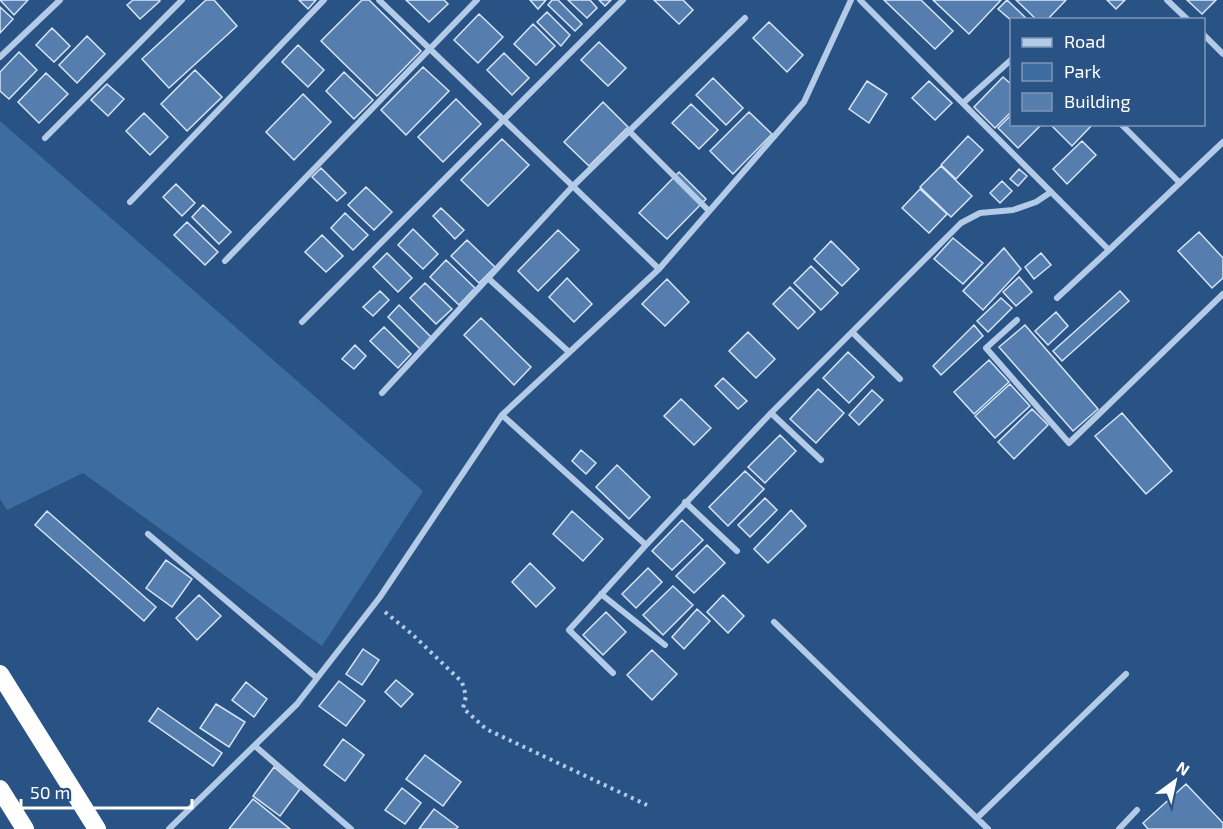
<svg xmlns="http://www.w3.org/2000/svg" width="1223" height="829" viewBox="0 0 1223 829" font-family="'Exo 2',sans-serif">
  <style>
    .green { fill: #3d6ca1 }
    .building { fill: #557eae; stroke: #d7e5f6; stroke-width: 1.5 }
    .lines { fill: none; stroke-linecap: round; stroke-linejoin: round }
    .path { stroke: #b3cbe7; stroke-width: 4; stroke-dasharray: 3 4.5; stroke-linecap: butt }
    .street { stroke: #b3cbe7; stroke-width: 6 }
    .highway { stroke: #fff; stroke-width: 18 }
  </style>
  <rect width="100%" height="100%" fill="#295285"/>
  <path class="green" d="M0,121L423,491L322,646L83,473L7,510L0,499Z"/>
  <path class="building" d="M0,0H28L14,15Z
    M133,0H159L160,1L140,19L127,5Z
    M206,0H214L237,26L169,88L142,59Z
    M299,0H316L308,9Z
    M362,0H369L421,51L377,96L321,41Z
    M406,0H444L448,4L429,22Z
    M530,0H546L538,9Z
    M552,0H558L582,24L575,31L548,5Z
    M568,0H590L597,8L587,18Z
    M599,0H611L605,6Z
    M654,0H683L693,10L679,24Z
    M884,0H921L953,31L935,49Z
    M933,0H1001L969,34Z
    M1007,0L1028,20H1012V21L998,9Z
    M1016,0H1066L1047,20H1037Z
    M1107,0H1125L1116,9Z
    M1187,0H1216L1202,14Z
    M0,7L13,19L0,33Z
    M547,12L570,35L561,46L537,22Z
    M479,14L503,37L478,63L454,40Z
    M769,22L803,55L787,72L753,38Z
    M533,24L555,46L536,65L514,44Z
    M52,28L70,46L54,62L36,45Z
    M87,36L105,54L77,83L59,65Z
    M599,42L626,68L608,86L581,60Z
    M298,45L324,70L308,87L282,62Z
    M19,52L37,70L9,99L0,91V72Z
    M504,53L529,78L512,95L487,70Z
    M423,67L449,91L406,135L381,110Z
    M195,70L222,97L187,131L161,104Z
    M344,72L373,100L354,119L326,91Z
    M46,73L68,94L39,123L18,102Z
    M1003,77L1012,85V111L995,128L974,107Z
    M713,78L743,108L726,125L696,95Z
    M867,81L887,94L869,123L849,109Z
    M929,81L952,103L935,120L912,98Z
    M107,84L124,99L108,116L91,100Z
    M303,94L331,122L294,160L266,132Z
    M456,99L481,124L443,162L418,137Z
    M603,102L628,127L589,166L564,142Z
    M691,104L718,130L699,149L672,123Z
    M749,112L772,134L733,174L710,151Z
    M144,113L168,137L150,155L126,131Z
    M1012,114V124H1042L1018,148L998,128Z
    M1050,124H1093L1072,146Z
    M968,136L983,150L956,179L941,165Z
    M502,139L529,165L488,206L461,180Z
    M1082,141L1096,155L1067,184L1053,169Z
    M941,166L972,196L951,217L920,187Z
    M321,168L346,193L337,201L312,177Z
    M1019,169L1027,176L1018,186L1010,179Z
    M679,172L706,199L667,239L639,213Z
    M1002,181L1012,191L1000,203L990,193Z
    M176,184L195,203L182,216L163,197Z
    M366,187L392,212L374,230L348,205Z
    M920,189L947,214L929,233L902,208Z
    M203,205L231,232L219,244L192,217Z
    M441,208L464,230L455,239L433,216Z
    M345,213L368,235L353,250L331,228Z
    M187,222L218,252L205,265L174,235Z
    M413,229L438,254L423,269L398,245Z
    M558,230L579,250L538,291L518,271Z
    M1199,232L1223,258V278L1212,288L1178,251Z
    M322,235L343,256L326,272L305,252Z
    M953,238L983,263L963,284L934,259Z
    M467,240L495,267L479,283L451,256Z
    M831,241L859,269L842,286L814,259Z
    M1004,248L1021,269L983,310L963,291Z
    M387,253L412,278L398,292L373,267Z
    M1041,253L1051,265L1034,279L1025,267Z
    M446,260L475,288L459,305L430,277Z
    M811,266L838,293L821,310L794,283Z
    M1019,277L1032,292L1016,306L1003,292Z
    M567,278L592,304L574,322L549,297Z
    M667,279L689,302L665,326L642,304Z
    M425,283L452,309L436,324L410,298Z
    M790,287L815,312L798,329L773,304Z
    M380,291L389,300L373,316L363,307Z
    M1120,291L1129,301L1062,361L1053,351Z
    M1001,298L1012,308L988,332L977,321Z
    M399,305L432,338L420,349L388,317Z
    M1056,312L1068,326L1048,345L1035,331Z
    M481,318L531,367L514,385L464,335Z
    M974,325L983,336L941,375L933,366Z
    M1025,325L1098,409L1073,431L999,347Z
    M384,327L411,354L398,368L370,341Z
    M748,332L775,359L756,378L729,351Z
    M355,345L366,356L354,369L342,359Z
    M848,352L874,377L849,403L823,378Z
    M989,360L1009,382L974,414L954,392Z
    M723,378L747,401L738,409L715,386Z
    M1010,384L1030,406L995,438L975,416Z
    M818,389L844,413L816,443L790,419Z
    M872,390L883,400L859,425L849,415Z
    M681,399L711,428L694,445L664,416Z
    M1032,409L1048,425L1014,459L998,442Z
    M1122,413L1172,471L1146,494L1095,436Z
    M780,435L796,451L765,483L748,467Z
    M581,450L596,463L586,474L572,461Z
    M617,465L650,497L629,519L596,487Z
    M745,471L764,489L728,526L709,507Z
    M765,498L777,510L750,537L738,525Z
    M791,510L806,526L768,563L754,549Z
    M47,511L156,607L144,621L35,525Z
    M572,511L603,539L583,561L553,534Z
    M682,520L703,540L672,570L652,551Z
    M707,545L725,563L694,593L676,576Z
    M166,560L192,579L172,607L146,588Z
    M530,563L555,588L536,607L512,582Z
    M648,568L662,582L636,608L622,594Z
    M673,586L693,605L663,635L643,615Z
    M199,595L221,616L197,640L176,618Z
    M723,595L744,616L728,633L707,612Z
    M697,609L710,621L684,649L672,637Z
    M606,612L626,632L603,655L583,635Z
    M363,649L379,660L362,685L346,674Z
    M652,650L677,674L652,700L627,675Z
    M396,680L413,694L401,707L385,692Z
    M339,681L365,701L346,726L319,706Z
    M246,682L267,699L254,717L232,700Z
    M216,704L245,722L229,747L200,728Z
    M158,708L222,753L213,766L149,721Z
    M343,739L364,755L345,781L324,765Z
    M425,755L461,782L443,806L406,779Z
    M274,767L300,789L280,816L253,796Z
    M1186,784L1223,823V829H1148L1143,823Z
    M402,788L421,803L405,824L385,810Z
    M253,799L290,829H229Z
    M434,809L458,827L456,829H419Z"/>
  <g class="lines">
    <path class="path" d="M385,612L412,634L462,682L466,696L463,708L486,729L647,805"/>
    <path class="street" d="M379,0L659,269
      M860,0L1109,250L1223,142
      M1167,0L1188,20
      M1204,35L1223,54
      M0,57L60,0
      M963,103L1012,59
      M1121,124L1180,183
      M629,131L709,211
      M45,138L182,0
      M130,202L324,0
      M225,261L477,0
      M489,279L569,352
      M1057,298L1109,250
      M1017,320L986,348L1069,443L1223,294
      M302,322L623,0
      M852,332L900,379
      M382,393L572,187L745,18
      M771,413L821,460
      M502,415L646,545L771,413L961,223L980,213L1013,210L1036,202L1051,192
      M685,502L737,551
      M148,534L317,678
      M601,594L665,645
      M774,622L988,829
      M613,673L569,630L646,545
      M255,746L351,829
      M977,818L1126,674
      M169,829L297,704L380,597L502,415L659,269L804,102L851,0
      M1119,829L1137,810"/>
    <path class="highway" d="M0,674L97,829
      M0,789L25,829"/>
  </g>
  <rect x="1010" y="18" width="195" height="108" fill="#295285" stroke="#7f97b6" stroke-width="1.5"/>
  <rect x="1022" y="38" width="30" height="9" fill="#b3cbe7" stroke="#7f97b6" stroke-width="1.5"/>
  <text x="1064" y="48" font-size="18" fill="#ffffff">Road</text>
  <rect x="1022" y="63" width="30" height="18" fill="#3d6ca1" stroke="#7f97b6" stroke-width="1.5"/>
  <text x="1064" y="78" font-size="18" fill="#ffffff">Park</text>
  <rect x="1022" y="93" width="30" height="18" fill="#557eae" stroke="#7f97b6" stroke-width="1.5"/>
  <text x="1064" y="108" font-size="18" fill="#ffffff">Building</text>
  <g transform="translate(1175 781) rotate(33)" stroke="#295285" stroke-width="4.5" paint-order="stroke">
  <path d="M0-4.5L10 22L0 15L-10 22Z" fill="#ffffff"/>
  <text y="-9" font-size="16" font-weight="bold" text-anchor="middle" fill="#ffffff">N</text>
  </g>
  <path d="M21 799v9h171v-9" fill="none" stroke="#ffffff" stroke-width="3"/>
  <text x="30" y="799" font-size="18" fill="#ffffff" stroke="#295285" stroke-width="4.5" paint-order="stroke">50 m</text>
</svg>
